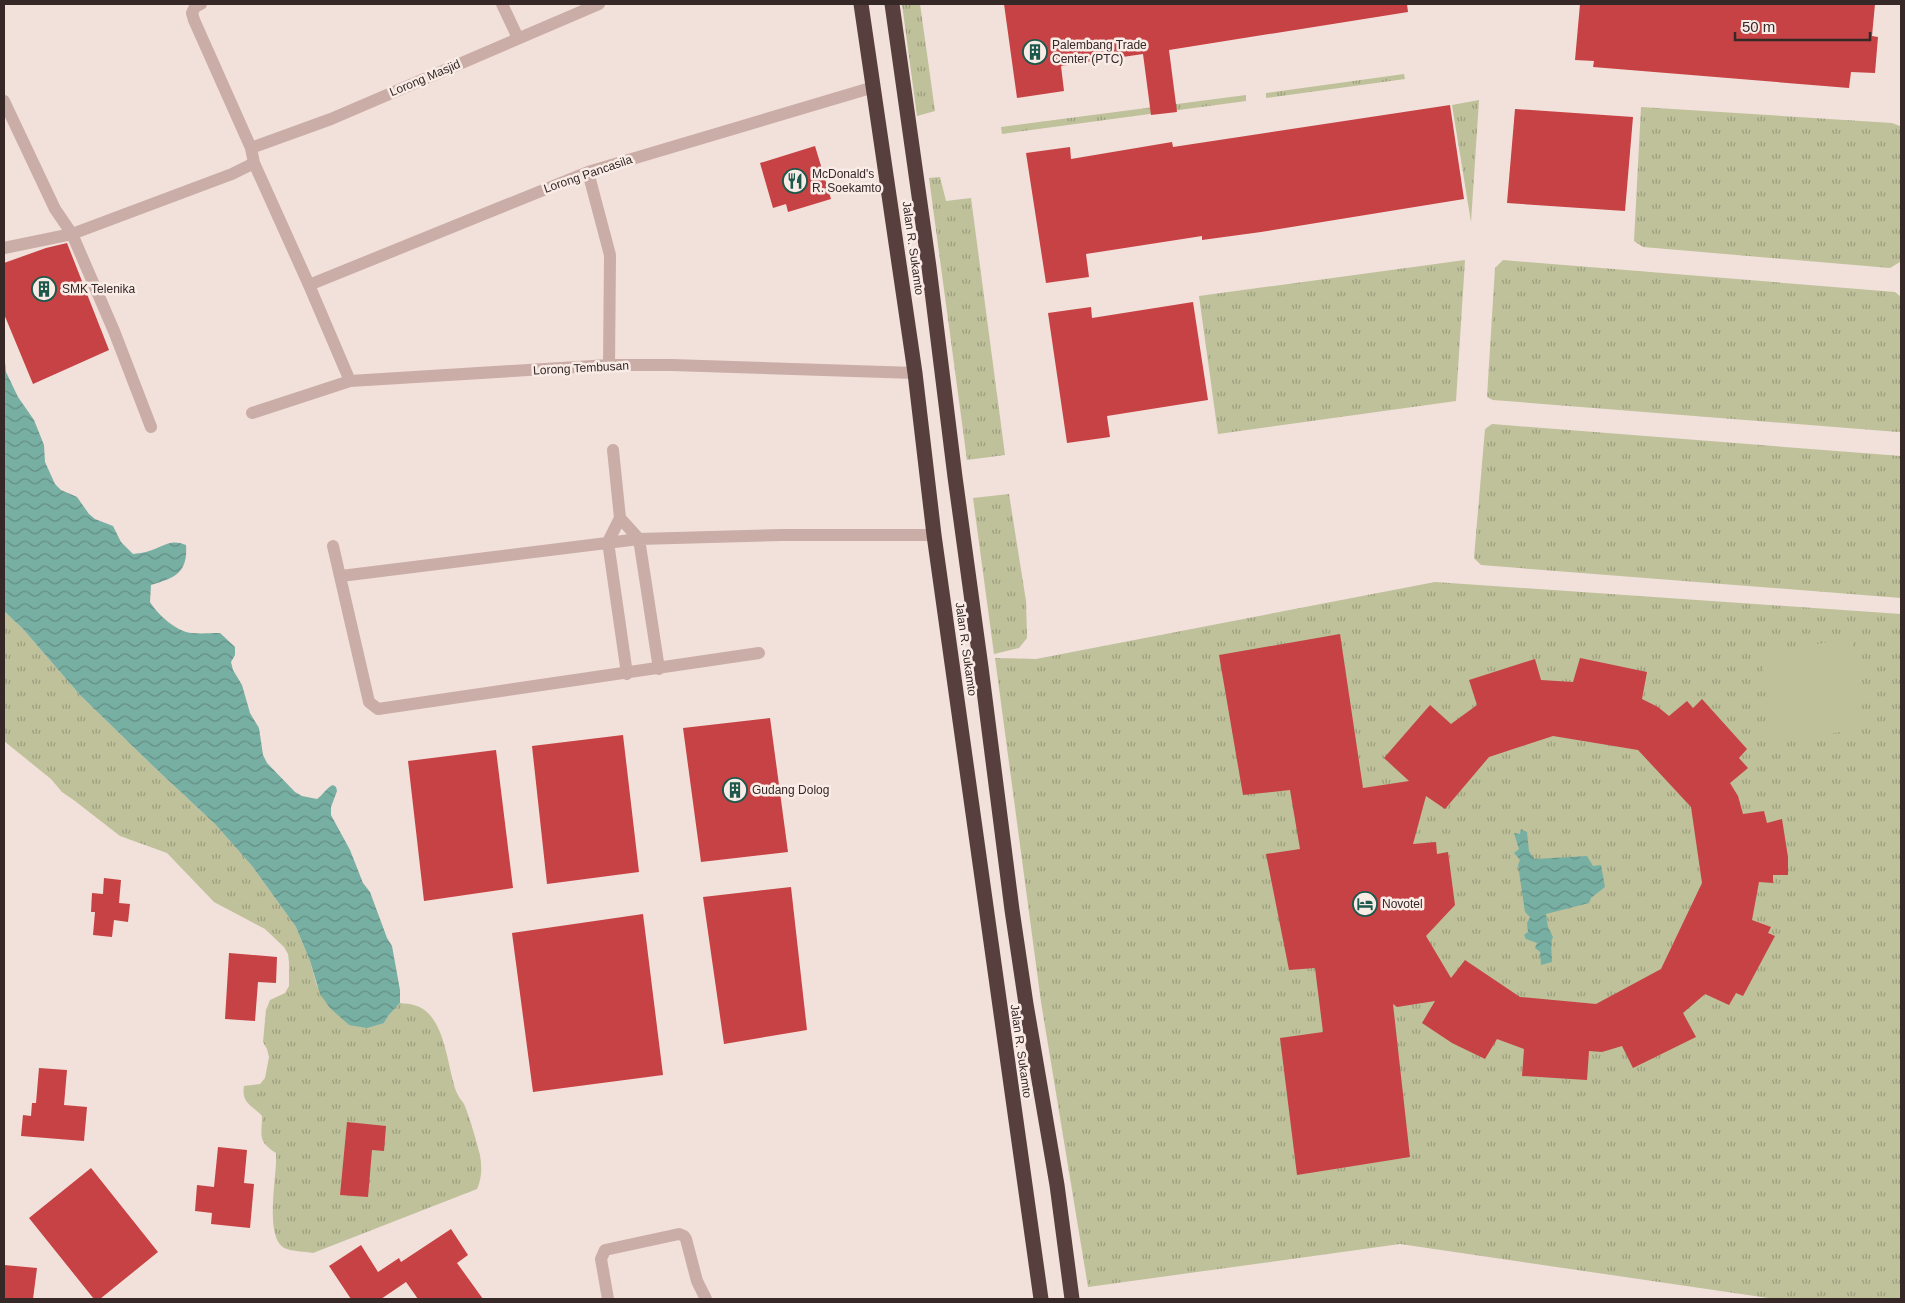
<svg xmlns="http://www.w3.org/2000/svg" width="1905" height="1303" viewBox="0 0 1905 1303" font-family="Arial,sans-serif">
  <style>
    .grass { fill: url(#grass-tufts) }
    .pitch { fill: #bec19a }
    .water { fill: url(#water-waves) }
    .building { fill: #c74244; fill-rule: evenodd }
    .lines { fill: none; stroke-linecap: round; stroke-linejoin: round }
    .street { stroke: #caada6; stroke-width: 12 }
    .highway { stroke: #573f3e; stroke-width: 15 }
    .labels { text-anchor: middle; stroke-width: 5; stroke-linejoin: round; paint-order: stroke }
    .poi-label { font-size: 12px; fill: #362827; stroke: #f9ece6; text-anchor: start }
    .street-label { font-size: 12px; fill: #362827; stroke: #f9ece6 }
  </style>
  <defs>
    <pattern id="grass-tufts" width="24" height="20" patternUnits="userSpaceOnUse" patternTransform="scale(1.25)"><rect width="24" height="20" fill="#bec19a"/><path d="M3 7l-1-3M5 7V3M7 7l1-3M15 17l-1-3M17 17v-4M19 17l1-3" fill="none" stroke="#9b9d7e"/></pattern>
    <pattern id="water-waves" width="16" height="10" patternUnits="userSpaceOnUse" patternTransform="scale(1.25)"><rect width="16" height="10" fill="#78afa3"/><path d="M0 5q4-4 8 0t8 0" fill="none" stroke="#638e85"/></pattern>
  </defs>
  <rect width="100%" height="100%" fill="#f2e0da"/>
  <path class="grass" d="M902,4H920L935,111L917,116Z
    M1404,74L1405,79L1266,98V93Z
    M1246,95V101L1002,134L1001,127Z
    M1479,100L1471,222L1452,105Z
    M1641,107L1892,123L1900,126V262L1890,268L1643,247L1634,241Z
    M940,177L946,201L971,198L1005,455L967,460L929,178Z
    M1465,260L1456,401L1218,434L1199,296Z
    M1503,260L1895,292L1901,297V431L1898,432L1493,400L1487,397L1495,268Z
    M1492,424L1901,456V598L1481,565L1474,558L1485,429Z
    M1009,494L1026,601L1027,638L1019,648L994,654L973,498Z
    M1435,582L1901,614V1299H1775L1400,1244L1088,1287L1041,1002L995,658L1036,659Z
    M4,611L23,629L80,695L154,767L215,824L252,866L296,927L310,961L317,986L349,1025L384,1023L388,1016L400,1003C411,1004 420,1005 428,1013C446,1031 448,1068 456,1091C458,1096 461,1100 464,1104C470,1118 476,1140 480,1155C482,1167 482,1178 477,1189L313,1253C305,1251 295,1252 287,1249C262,1241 278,1173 276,1153C257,1141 262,1136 262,1116C252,1105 241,1103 244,1086L260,1084L265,1078L269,1057L267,1049L263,1042L266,1010L270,1000L285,993L289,986V962L288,954L284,947L265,929L214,902L167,853L120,836L75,801L62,792L51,779L4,741Z"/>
  <path class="pitch" d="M1852,639L1864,729L1773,741L1761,652Z"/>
  <path class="water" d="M4,352L6,372L18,397L34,420L44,445L45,462L55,484L61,490L77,497L89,514L95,519L113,526L121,542L133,554C138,553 144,553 149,551C163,547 170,538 186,545C188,573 175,578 151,585L150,602C158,615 176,631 191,633C201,634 211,633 220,633L235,647V655L231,662L233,670L242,685L250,713L259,728L263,755L267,763L295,792L302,796L317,799C323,795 327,787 333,785L336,787L337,791L331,807V815L350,850L363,883L370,892L387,938L392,946L400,990V1003L388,1016L384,1023L367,1028L349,1025L330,1008L320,994L310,961L296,927L252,866L215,824L154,767L80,695L23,629L4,611Z
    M1521,829L1527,832L1529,851L1534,859L1587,856L1593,866L1601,865L1605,887L1591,898L1589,903L1546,914L1548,927L1553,937L1551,942L1552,962L1541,965L1540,952L1535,948L1537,943L1526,939L1524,935L1528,932L1527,923L1530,917L1525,912L1518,865L1520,860L1514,853L1519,849L1514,833L1520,834Z"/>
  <path class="building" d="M1004,4H1407L1408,12L1169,50L1177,112L1151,115L1143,54L1061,66L1064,91L1017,98Z
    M1580,4H1875L1872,36L1878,37L1875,73L1851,72L1849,88L1593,67L1594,61L1575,60Z
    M1450,105L1464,199L1261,232L1202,240V236L1086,254L1089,277L1046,283L1026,153L1070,147L1071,159L1172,142L1173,147Z
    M1515,109L1633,117L1625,211L1507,203Z
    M815,146L831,199L788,212L786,204L773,208L760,163Z
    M67,243L109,350L33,384L4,314V263L46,248Z
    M1193,302L1208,400L1107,416L1110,437L1067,443L1048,313L1091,307L1092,318Z
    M1340,634L1363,788L1409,781L1384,758L1430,705L1451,724L1477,705L1469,680L1535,659L1541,680L1573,682L1580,658L1647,672L1642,699L1658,707L1669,716L1687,701L1693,708L1702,699L1747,749L1739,758L1748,768L1730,783L1738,796L1743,814L1764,811L1767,823L1782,819L1788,857V875H1773V883L1759,882L1752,920L1771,927L1768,933L1775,936L1743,996L1736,993L1729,1005L1705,994L1683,1013L1696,1037L1633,1068L1622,1046L1602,1052L1589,1051L1587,1080L1522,1076L1524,1049L1497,1039L1485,1059L1452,1043L1422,1023L1435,1001L1397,1007L1393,1004L1410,1157L1297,1175L1280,1038L1323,1032L1315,968L1289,970L1266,854L1300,849L1290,790L1243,795L1219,655ZM1553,736L1638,750L1691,807L1702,883L1661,969L1596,1004L1520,997L1465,960L1451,978L1426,936L1455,905L1448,852L1437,854L1436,842L1413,844L1426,796L1445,809L1489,757Z
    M770,718L788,852L701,862L683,728Z
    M623,735L639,872L547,884L532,746Z
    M496,750L513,888L424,901L408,761Z
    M104,878L121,880L119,903L130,904L128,922L114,920L112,937L93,935L95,912H91L92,893L103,894Z
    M791,887L807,1030L724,1044L703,897Z
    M643,914L663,1075L533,1092L512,933Z
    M229,953L277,957L276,983L258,982L255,1021L225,1019Z
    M39,1068L67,1070L64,1105L87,1107L84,1141L21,1136L23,1115L31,1116L32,1103H36Z
    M347,1122L386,1126L384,1151L372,1150L368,1197L340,1195Z
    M218,1147L247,1150L244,1183L254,1184L250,1228L211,1224L212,1213L195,1211L197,1185L214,1187Z
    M91,1168L158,1252L100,1299H94L29,1218Z
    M451,1229L468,1255L457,1263L483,1299H418L406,1282L381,1299H351L329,1266L361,1245L378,1272L399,1258L401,1262Z
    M4,1265L37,1268L33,1299H4Z"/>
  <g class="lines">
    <path class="street" d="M201,4L195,7L192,13L194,20L251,148L254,163L309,285L350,381
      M502,4L518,38
      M4,101L55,209L72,234L114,331L151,427
      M251,148L331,119L599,4
      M588,172L610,255L609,365
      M4,248L72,234L232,174L254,163
      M309,285L588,172L874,87
      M252,413L350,381L609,365H672L915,373
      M613,450L620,518L608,542L627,674
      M620,518L639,539L659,669
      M333,546L369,702L378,709L759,653
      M341,576L639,539L782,535H934
      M608,1299L601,1259L605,1250L679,1234L684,1236L686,1239L697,1281L706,1299"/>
    <path class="highway" d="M861,4L915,373L934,535L1041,1299
      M892,4L929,267L955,477L981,667L1012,910L1026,1004L1057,1185L1072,1299"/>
  </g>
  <defs>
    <symbol id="building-ring" viewBox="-11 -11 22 22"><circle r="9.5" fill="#f9ece6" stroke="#1c584c" stroke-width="1.5"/><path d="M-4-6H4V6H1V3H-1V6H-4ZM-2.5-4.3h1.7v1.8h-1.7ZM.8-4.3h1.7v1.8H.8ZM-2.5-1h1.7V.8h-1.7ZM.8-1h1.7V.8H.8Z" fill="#1c584c"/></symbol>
    <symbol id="restaurant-ring" viewBox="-11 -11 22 22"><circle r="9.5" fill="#f9ece6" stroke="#1c584c" stroke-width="1.5"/><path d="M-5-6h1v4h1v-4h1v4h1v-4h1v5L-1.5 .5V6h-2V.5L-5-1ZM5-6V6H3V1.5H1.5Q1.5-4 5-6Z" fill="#1c584c"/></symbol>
    <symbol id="hotel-ring" viewBox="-11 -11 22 22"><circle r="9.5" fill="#f9ece6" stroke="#1c584c" stroke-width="1.5"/><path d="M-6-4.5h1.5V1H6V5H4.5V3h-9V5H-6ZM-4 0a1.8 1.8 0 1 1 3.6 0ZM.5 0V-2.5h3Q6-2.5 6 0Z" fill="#1c584c"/></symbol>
  </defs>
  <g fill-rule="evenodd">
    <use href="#building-ring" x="1021" y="38" width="28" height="28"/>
    <use href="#restaurant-ring" x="781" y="167" width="28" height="28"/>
    <use href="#building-ring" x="30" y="275" width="28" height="28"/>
    <use href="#building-ring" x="721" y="776" width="28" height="28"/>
    <use href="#hotel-ring" x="1351" y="890" width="28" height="28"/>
  </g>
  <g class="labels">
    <g class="poi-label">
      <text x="1052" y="49">Palembang Trade<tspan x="1052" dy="14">Center (PTC)</tspan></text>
      <text x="812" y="178">McDonald's<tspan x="812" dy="14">R. Soekamto</tspan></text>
      <text x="62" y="293">SMK Telenika</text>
      <text x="752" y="794">Gudang Dolog</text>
      <text x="1382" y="908">Novotel</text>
    </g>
    <g class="street-label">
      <text transform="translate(425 78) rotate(-23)" y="4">Lorong Masjid</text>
      <text transform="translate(588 174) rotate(-19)" y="4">Lorong Pancasila</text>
      <text transform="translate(913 248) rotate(82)" y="4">Jalan R. Sukamto</text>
      <text transform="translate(581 368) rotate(-3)" y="4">Lorong Tembusan</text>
      <text transform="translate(966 649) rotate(82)" y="4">Jalan R. Sukamto</text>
      <text transform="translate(1021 1051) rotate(82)" y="4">Jalan R. Sukamto</text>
    </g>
  </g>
  <rect width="1905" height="1303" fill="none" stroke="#362827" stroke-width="10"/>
  <path d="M1735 32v8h135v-8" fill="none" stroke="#362827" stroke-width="2.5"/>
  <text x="1742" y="32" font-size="15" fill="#362827" stroke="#f9ece6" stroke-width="4" paint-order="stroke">50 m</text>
</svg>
